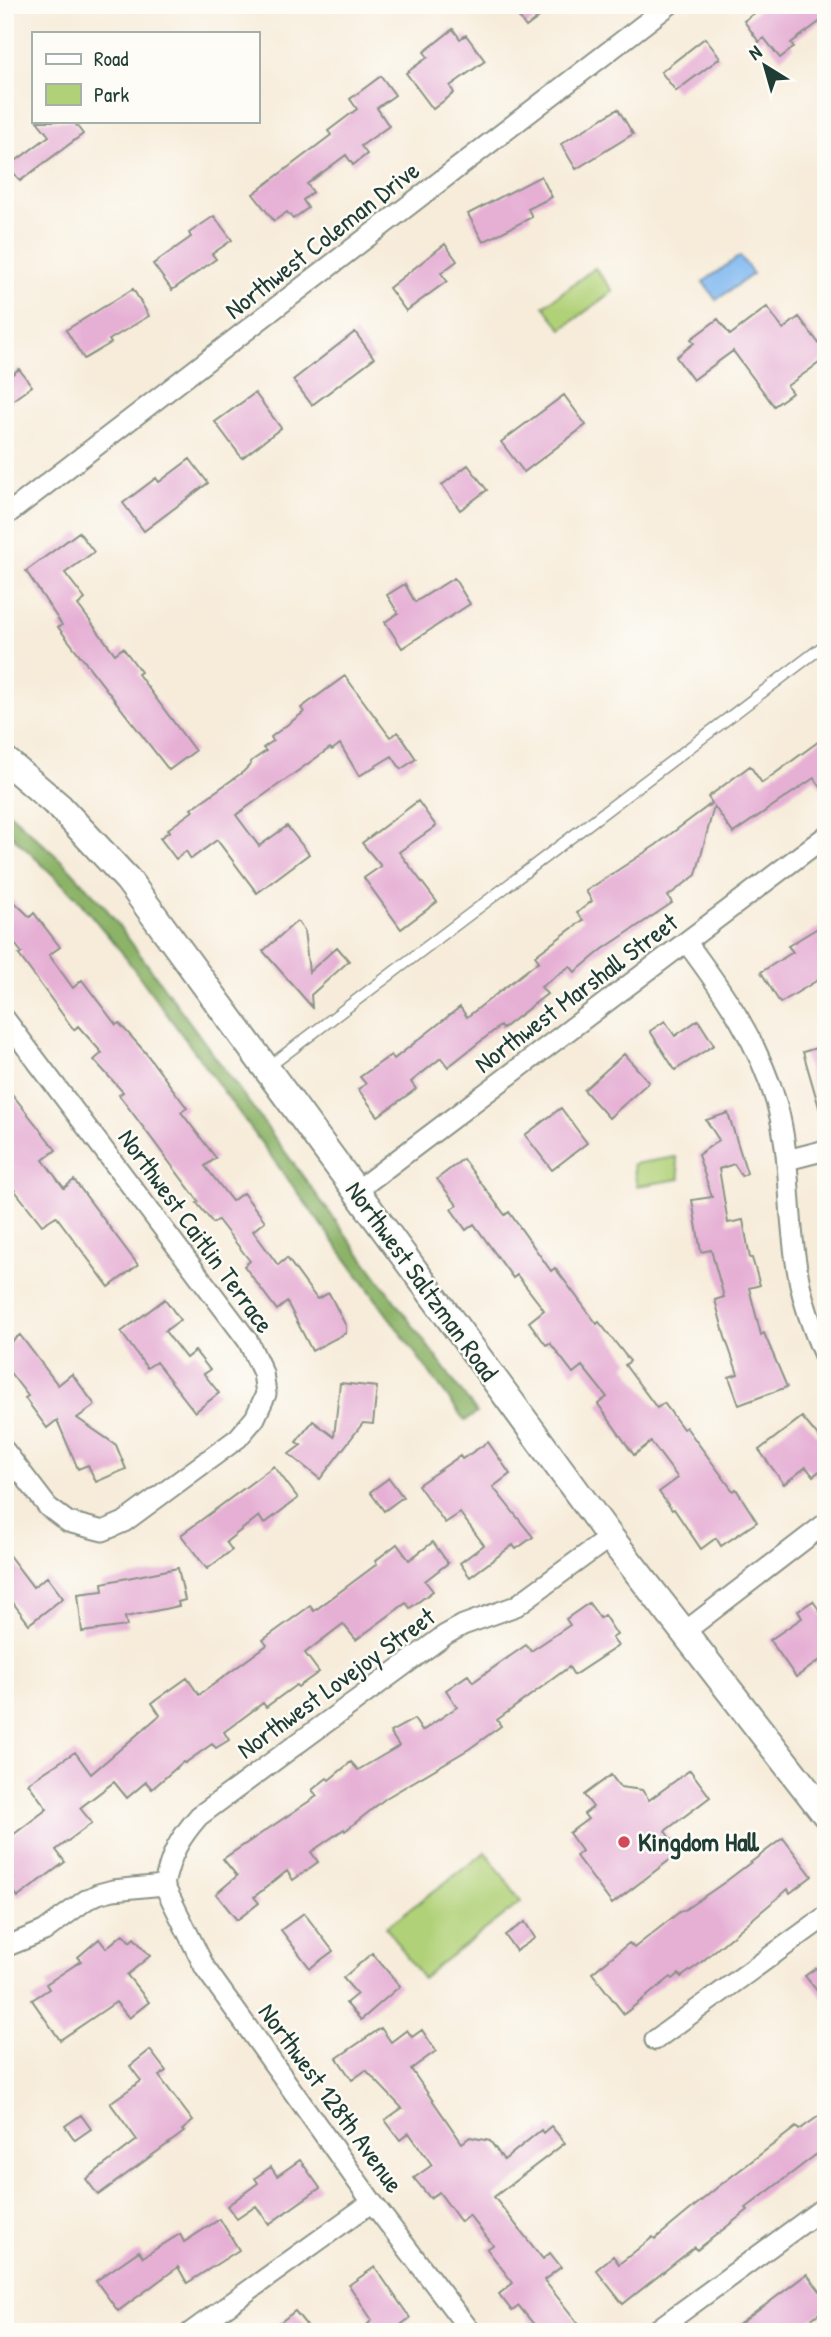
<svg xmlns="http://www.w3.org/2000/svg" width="831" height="2337" viewBox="0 0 831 2337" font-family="'Patrick Hand',sans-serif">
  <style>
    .green { fill: #b1d178; stroke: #688756; stroke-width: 2 }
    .forest { fill: #8cb368; stroke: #56784e; stroke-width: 2 }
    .water { fill: #81b8f0; stroke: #507a92; stroke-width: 2 }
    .building { fill: #e6b0d5 }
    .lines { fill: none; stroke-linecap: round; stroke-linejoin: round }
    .service-casing { stroke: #8b9487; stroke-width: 13 }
    .minor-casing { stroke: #8b9487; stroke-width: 23 }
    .secondary-casing { stroke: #8b9487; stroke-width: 30 }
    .service { stroke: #fff; stroke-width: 10 }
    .minor { stroke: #fff; stroke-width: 19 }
    .secondary { stroke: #fff; stroke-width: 26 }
    .poi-dot { fill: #d1495b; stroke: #fdfcf7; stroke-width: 2.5 }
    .labels { text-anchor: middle; stroke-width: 5; stroke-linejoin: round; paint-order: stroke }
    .street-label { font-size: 26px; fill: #1f3d34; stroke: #fdfcf7 }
    .poi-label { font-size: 26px; font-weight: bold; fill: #1f3d34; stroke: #fdfcf7; text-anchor: start }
  </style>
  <rect width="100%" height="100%" fill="#fdfcf7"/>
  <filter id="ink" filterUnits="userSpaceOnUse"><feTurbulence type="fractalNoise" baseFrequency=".0143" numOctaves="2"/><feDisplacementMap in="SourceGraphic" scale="14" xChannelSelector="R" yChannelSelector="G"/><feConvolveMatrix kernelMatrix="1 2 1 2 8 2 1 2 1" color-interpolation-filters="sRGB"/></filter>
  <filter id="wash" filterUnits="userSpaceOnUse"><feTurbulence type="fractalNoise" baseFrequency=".00686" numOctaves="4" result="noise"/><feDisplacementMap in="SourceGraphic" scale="28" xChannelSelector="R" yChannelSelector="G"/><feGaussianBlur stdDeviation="1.57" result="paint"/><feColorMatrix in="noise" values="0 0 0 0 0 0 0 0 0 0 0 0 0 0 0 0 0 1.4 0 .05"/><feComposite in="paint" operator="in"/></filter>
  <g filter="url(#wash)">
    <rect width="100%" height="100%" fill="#f7ecda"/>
    <path class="green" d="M595,268L613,291L562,329L544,306Z
      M676,1157L680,1179L637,1186L633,1164Z
      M486,1852L521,1902L422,1978L386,1927Z"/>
    <path class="forest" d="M5,809L66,865L105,907L477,1413L465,1421L120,950L75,896L5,829Z"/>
    <path class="water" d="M740,256L753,274L716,300L703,282Z"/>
    <g id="blocks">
      <path class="building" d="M510,5H555L526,27Z
        M765,5H826V17L791,43L794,47L780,58L764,38L759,42L744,21Z
        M453,29L460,39L466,35L485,61L450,86L454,93L433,109L406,73L428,57L424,52Z
        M705,38L720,58L676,91L661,72Z
        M381,76L395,95L377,108L389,126L361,146L367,154L353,165L346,155L307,184L313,192L303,200L308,208L293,219L287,212L274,221L253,194L331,135L328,131L357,109L350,99Z
        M618,109L633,134L576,169L561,144Z
        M37,121H73L83,134L20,181L9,166L49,136Z
        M541,176L552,197L528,209L532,217L483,242L468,214Z
        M214,216L232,240L212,254L216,259L172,290L153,264L191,237L189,233Z
        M445,244L457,261L441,273L447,281L406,311L389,288Z
        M133,289L149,316L109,340L111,343L84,359L66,330Z
        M767,307L783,329L799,317L826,353V358L787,386L792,393L774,406L733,351L693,380L676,357L694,343L691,339L718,319L730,335Z
        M355,332L374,358L312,405L293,380Z
        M19,369L32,386L5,406V380Z
        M255,393L281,428L242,458L215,422Z
        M564,395L586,425L524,472L501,442Z
        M190,459L208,483L144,531L123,503L156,478L159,482Z
        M468,465L487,490L460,510L442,485Z
        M79,532L94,552L65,573L85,599L78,605L115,654L123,648L141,672L138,674L195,751L169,770L58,627L62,625L26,571Z
        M454,578L470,604L402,648L385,622L398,613L387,595L405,584L415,602Z
        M345,676L390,737L398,732L416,759L401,769L392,756L359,776L340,744L332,750L330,748L236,815L259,846L287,826L309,854L257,893L217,840L191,859L186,851L176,859L160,838L170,831L168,829L193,811L191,809L243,772L251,764L250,762L266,751L263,748L273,741L271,737L304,712L301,708Z
        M826,736V794L814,778L733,833L714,806L696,875L668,896L672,903L603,949L575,972L570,966L541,987L547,994L502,1029L500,1026L448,1067L441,1058L411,1082L416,1089L378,1116L358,1089L366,1084L360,1077L391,1055L394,1059L460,1007L467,1017L539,961L535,956L583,920L577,913L592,901L586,891L656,845L712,803L708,797L750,766L762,783Z
        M418,801L436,826L399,852L437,902L401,929L364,878L381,866L362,843Z
        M5,893L30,917L34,913L60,947L49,955L73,988L82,980L116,1025L119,1023L145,1052L187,1108L181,1112L216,1158L205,1166L232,1201L243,1193L265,1221L253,1231L278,1265L287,1258L317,1299L329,1293L346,1326V1333L312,1351L287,1302L277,1310L244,1266L250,1261L218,1220L213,1223L197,1203L199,1202L119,1095L123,1092L94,1060L102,1053L78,1026L74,1030L19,955L22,953L5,931Z
        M297,921L304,930L309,972L337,947L349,961L311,995L312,1007L263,951Z
        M826,923V975L780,1003L761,972L793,952L788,946Z
        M698,1020L714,1045L675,1070L650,1031L665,1021L675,1036Z
        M826,1045V1113L821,1114L803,1052Z
        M624,1054L649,1082L609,1118L584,1090Z
        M5,1085L56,1150L43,1160L64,1188L74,1180L138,1265L109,1287L56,1216L42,1225L5,1178Z
        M561,1108L587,1143L552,1170L525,1135Z
        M728,1113L747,1173L742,1176L734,1164L719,1169L728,1223L743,1220L750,1258H752L760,1285L749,1288L761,1335L764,1333L787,1387L739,1405L729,1377L738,1374L725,1337L715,1300L724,1297L711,1250L701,1252L692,1200L712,1197L698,1155L719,1140L706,1120Z
        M463,1159L505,1215L509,1212L551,1271L555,1268L597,1324L599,1322L630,1361L625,1365L657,1408L664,1403L683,1429L686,1427L733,1491L736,1489L757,1522L721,1546L716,1538L701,1549L674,1509L672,1510L659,1492L678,1478L651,1442L634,1455L598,1404L607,1397L582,1366L573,1373L550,1343L546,1345L529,1322L544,1310L517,1275L513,1278L474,1224L466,1230L451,1209L457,1205L437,1179Z
        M165,1299L180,1320L165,1331L186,1358L195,1351L210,1370L204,1374L219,1393L195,1412L156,1362L147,1368L121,1332Z
        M20,1335L58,1385L72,1374L95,1405L77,1418L116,1445L126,1469L96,1482L88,1465L78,1469L57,1420L47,1428L25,1398L28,1396L5,1366V1346Z
        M340,1383L377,1387L373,1424L363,1423L320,1479L289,1454L301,1445L296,1442L313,1421L334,1437Z
        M802,1417L826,1446V1466L813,1476L806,1467L784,1484L759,1450Z
        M488,1442L510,1474L493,1487L533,1537L516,1549L513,1545L470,1577L460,1563L484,1545L460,1513L445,1523L418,1485L460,1456L462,1459Z
        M274,1466L298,1498L264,1524L259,1516L226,1542L232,1550L207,1569L181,1535Z
        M389,1478L403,1497L384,1511L370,1492Z
        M433,1542L448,1563L425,1581L433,1591L410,1608L406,1603L356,1640L343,1624L305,1653L319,1672L298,1687L296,1685L266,1707L263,1703L224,1732L229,1740L216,1748L212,1744L185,1763L183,1762L152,1789L146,1782L127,1798L114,1782L80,1808L92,1823L56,1850L65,1862L18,1897L7,1882L14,1877L5,1865V1841L47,1809L28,1783L75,1752L91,1774L160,1715L152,1703L187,1678L199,1695L267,1645L263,1640L310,1606L314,1611L377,1564L375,1561L397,1544L409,1560Z
        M5,1550L33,1587L47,1577L63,1598L29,1624L5,1592Z
        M178,1568L185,1600L178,1602L179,1606L125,1617L127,1626L82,1632L78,1594L103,1591L102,1583Z
        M813,1601L826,1620V1656L796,1677L770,1640L802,1618L798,1611Z
        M589,1603L600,1618L604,1615L617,1635L612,1638L618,1646L574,1675L569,1667L497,1720L501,1726L469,1749L386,1798L345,1831L344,1829L311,1852L318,1862L293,1880L287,1871L254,1897L259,1903L237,1920L216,1894L237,1876L223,1859L317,1796L312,1790L327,1778L329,1780L351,1762L358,1770L399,1746L390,1732L414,1719L422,1731L457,1707L446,1690L468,1675L473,1682L526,1645L531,1651L570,1625L566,1619Z
        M690,1770L710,1797L665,1831L680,1852L612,1904L576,1856L582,1851L569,1833L588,1819L584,1814L593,1807L584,1795L611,1775L620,1787L642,1790L649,1800Z
        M783,1838L812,1876L790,1893L788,1889L698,1965L681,1977L679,1974L673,1979L671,1977L624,2014L592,1973L629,1943L634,1948L682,1910L683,1911L725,1882Z
        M304,1913L333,1951L310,1968L281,1930Z
        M525,1922L535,1938L516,1951L505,1935Z
        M123,1934L130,1942L134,1938L150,1956L127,1975L149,2002L129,2018L116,2002L60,2040L32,2000L49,1989L46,1984L81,1961L78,1957L99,1939L106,1948Z
        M372,1953L400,1986L361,2020L346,2003L357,1994L343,1978Z
        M826,1961V2002L805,1976Z
        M381,2028L391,2042L407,2030L412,2037L422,2030L436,2051L411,2069L462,2143L470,2137L490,2141L504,2160L541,2130L543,2133L551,2126L565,2143L494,2197L543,2259L550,2253L561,2267L544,2280L585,2332H540L519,2306L512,2311L499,2294L513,2283L487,2249L493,2245L469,2215L461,2222L439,2192L430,2198L414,2178L432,2165L409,2133L400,2140L385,2120L402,2108L366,2070L352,2080L337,2058Z
        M150,2050L166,2071L159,2076L193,2121L182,2130L184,2132L98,2195L86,2179L137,2140L110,2103L141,2081L130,2066Z
        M826,2111V2147L746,2208L748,2210L697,2250L695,2247L623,2304L596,2270L613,2256L619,2264L653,2237L655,2239L719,2186L796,2127L799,2130Z
        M81,2115L91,2129L75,2140L65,2126Z
        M300,2160L320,2188L269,2224L256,2206L237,2219L227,2206L258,2183L255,2178L271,2167L277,2176Z
        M220,2219L239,2250L187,2283L178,2267L118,2311L96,2281L139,2251L143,2257L180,2234L184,2242Z
        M375,2267L410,2318L391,2332H360L372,2320L349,2285Z
        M807,2274L826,2299V2308L806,2323L813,2332H729Z
        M295,2311L312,2332H268Z"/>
    </g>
  </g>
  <g filter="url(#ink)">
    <use href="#blocks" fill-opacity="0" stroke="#8b9487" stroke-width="2"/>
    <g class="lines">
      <defs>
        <path id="service" d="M267,1068L826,644"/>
        <path id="minor" d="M5,516L669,5
          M687,943C725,994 759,1043 777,1105C792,1160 787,1218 798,1274C803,1304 814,1333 826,1360
          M5,1019L248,1341L263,1373L266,1394L255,1418L238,1438L124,1522L103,1531L68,1522L48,1507L5,1451
          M787,1160L826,1150
          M356,1191L826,836
          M683,1633L826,1523
          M164,1885C171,1854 178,1840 199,1816L445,1635L463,1625L516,1606L610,1537
          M164,1885L205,1968L372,2202L471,2332
          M5,1947L44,1931L86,1900L98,1894L113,1890L164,1885
          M655,2040L826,1916
          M191,2332L372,2202
          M654,2332L826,2206"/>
        <path id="secondary" d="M5,760L60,807L128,880L610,1537L826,1815"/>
      </defs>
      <use href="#service" class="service-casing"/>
      <use href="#minor" class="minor-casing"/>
      <use href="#secondary" class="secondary-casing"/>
      <use href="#service" class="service"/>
      <use href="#minor" class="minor"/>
      <use href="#secondary" class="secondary"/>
    </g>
  </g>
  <circle class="poi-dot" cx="624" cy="1842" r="7"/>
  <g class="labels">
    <g class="street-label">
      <text transform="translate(322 240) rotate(-38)" y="9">Northwest Coleman Drive</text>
      <text transform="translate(576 993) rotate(-37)" y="9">Northwest Marshall Street</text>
      <text transform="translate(196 1231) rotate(54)" y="9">Northwest Caitlin Terrace</text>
      <text transform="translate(422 1281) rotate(54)" y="9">Northwest Saltzman Road</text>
      <text transform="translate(336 1683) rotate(-36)" y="9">Northwest Lovejoy Street</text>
      <text transform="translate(331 2098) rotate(54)" y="9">Northwest 128th Avenue</text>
    </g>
    <g class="poi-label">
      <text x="638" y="1851">Kingdom Hall</text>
    </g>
  </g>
  <rect width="831" height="2337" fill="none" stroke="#fdfcf7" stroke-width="28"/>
  <rect x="32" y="32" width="228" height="91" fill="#fdfcf7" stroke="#a4b0a9" stroke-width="2"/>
  <rect x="46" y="54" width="35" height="10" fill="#ffffff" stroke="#a4b0a9" stroke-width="2"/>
  <text x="94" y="66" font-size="21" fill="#1f3d34">Road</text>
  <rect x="46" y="84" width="35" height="21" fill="#b1d178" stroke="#a4b0a9" stroke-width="2"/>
  <text x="94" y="102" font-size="21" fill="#1f3d34">Park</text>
  <g transform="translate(765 66) rotate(323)" stroke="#fdfcf7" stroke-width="5" paint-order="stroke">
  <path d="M0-5L12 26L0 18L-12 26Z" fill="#1f3d34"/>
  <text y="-10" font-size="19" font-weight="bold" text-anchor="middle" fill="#1f3d34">N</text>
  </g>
</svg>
